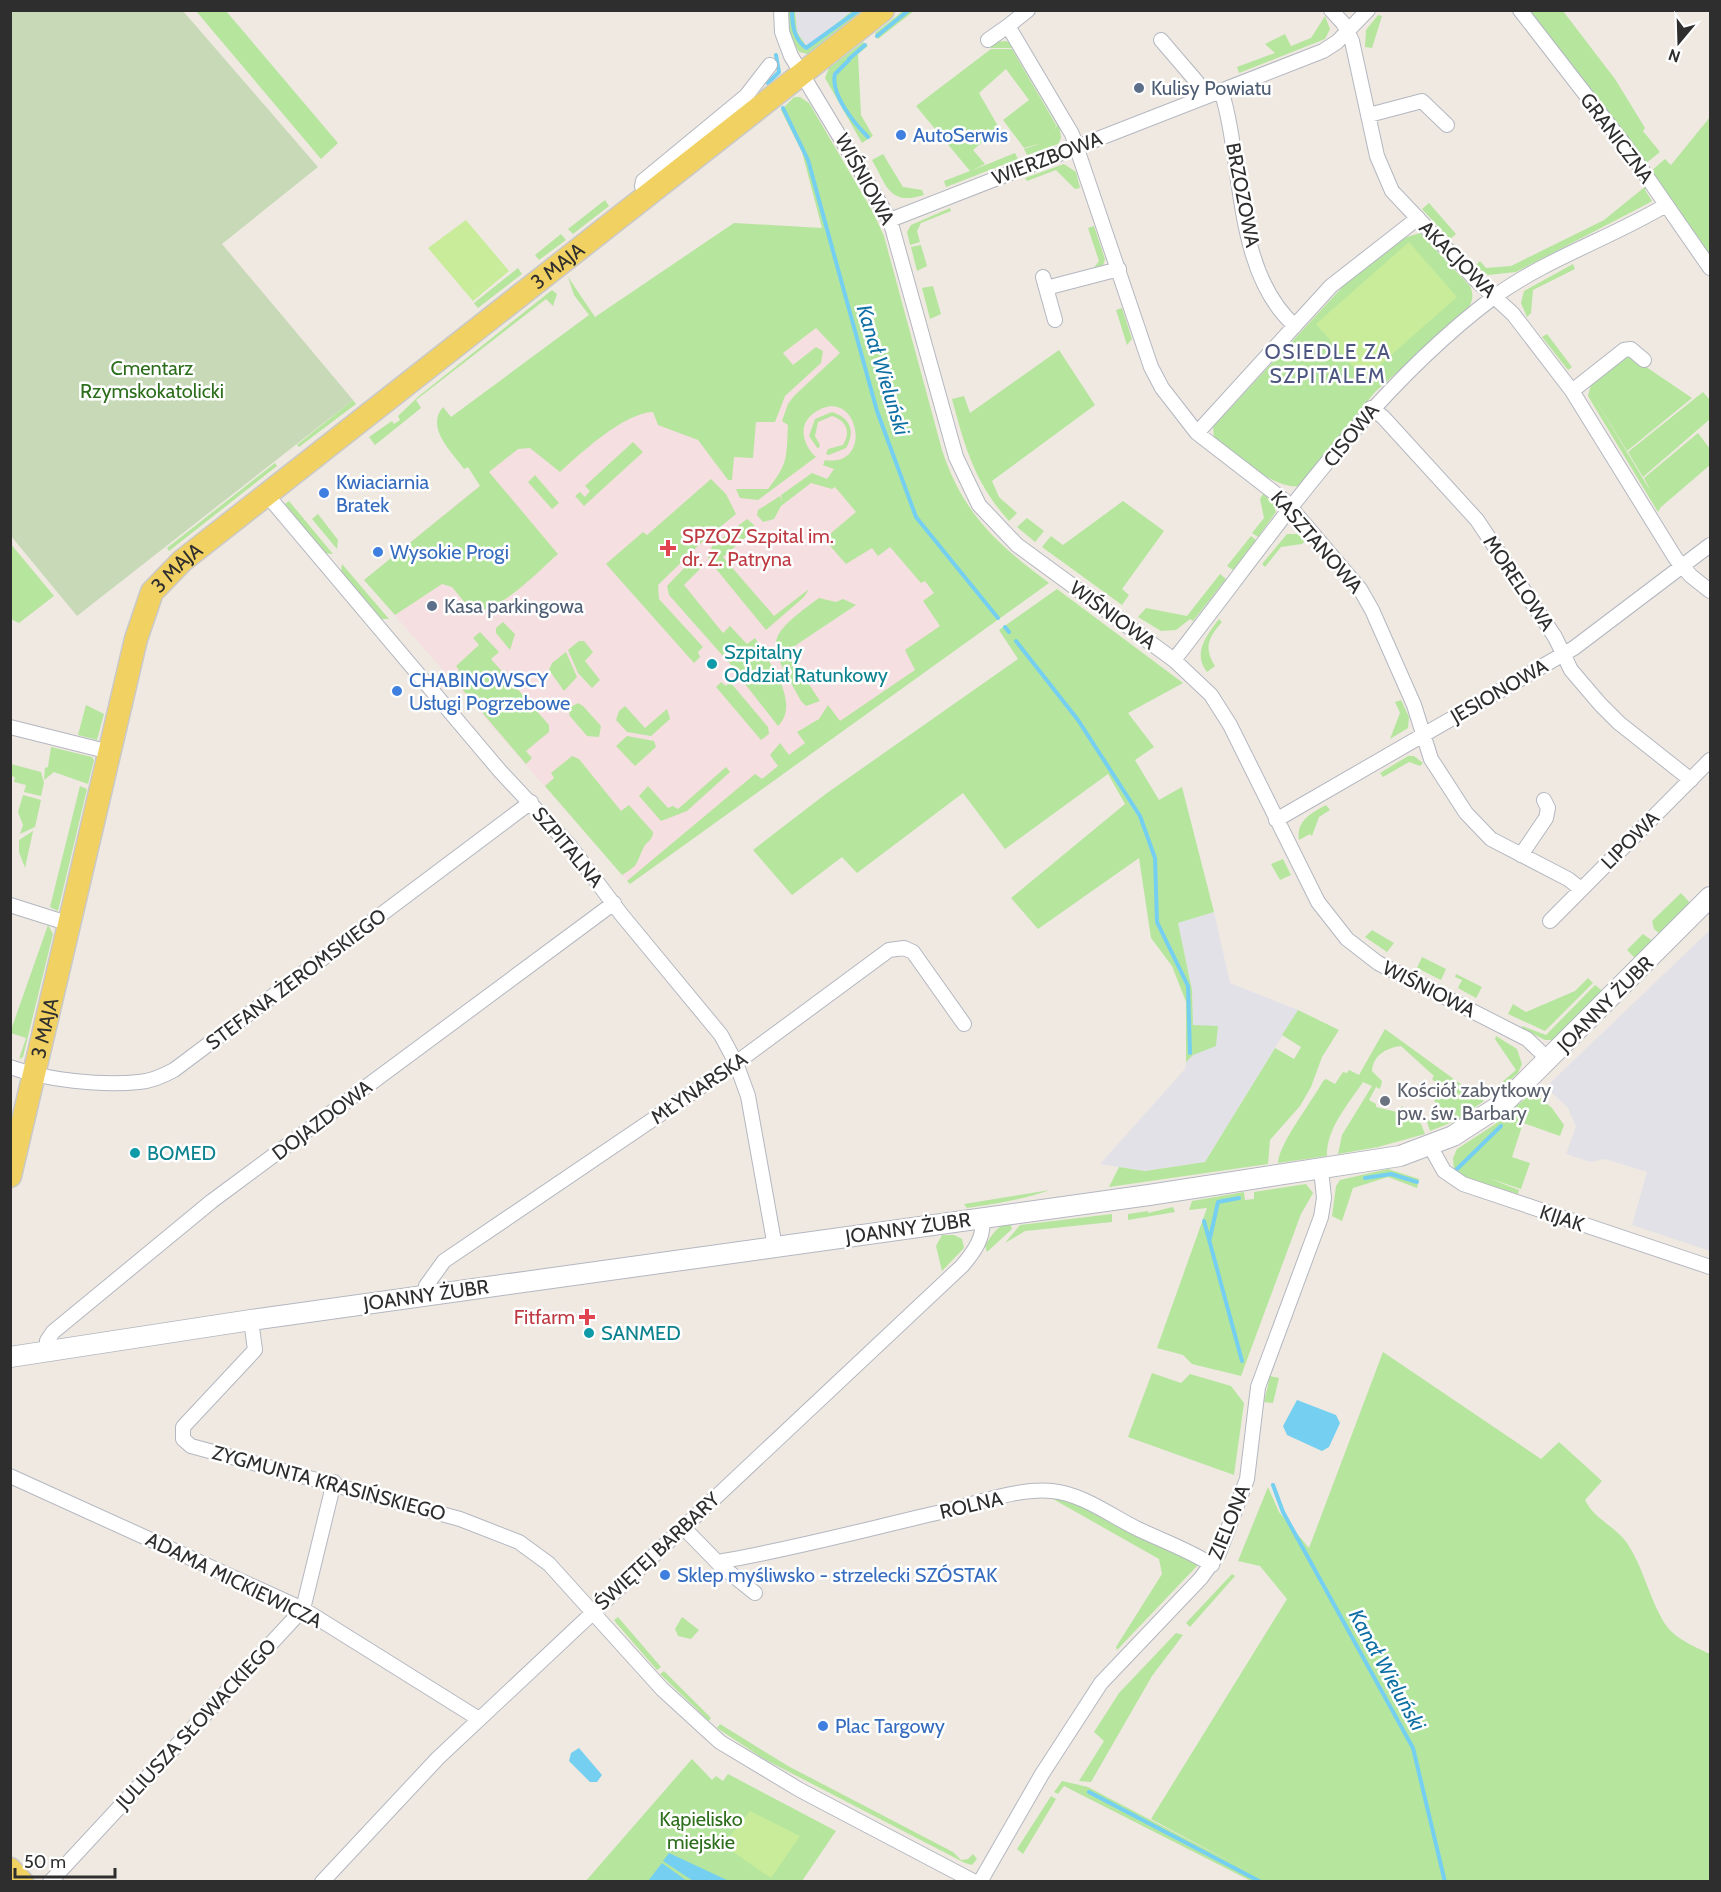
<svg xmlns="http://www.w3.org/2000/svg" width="1721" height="1892" viewBox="0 0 1721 1892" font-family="Cabin,sans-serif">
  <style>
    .industrial { fill: #e3e1e8 }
    .medical { fill: #f5dfe0 }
    .green { fill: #b6e59e }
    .cemetery { fill: #c8d9b8 }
    .pitch { fill: #c9ec9a }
    .water { fill: #75cff0 }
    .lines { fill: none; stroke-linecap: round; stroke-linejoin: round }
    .stream { stroke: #75cff0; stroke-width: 4 }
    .street-casing { stroke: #b4b7c1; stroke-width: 16 }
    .secondary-casing { stroke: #b4b7c1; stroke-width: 22 }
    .primary-casing { stroke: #c9c9c9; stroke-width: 25 }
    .street { stroke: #fff; stroke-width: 14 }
    .secondary { stroke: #fff; stroke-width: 20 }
    .primary { stroke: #f2d163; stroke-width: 22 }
    .service-dot { fill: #5c6f8a; stroke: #fff; stroke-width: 2 }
    .shop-dot { fill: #3f7fe0; stroke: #fff; stroke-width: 2 }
    .health-dot { fill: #e0444e; stroke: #fff; stroke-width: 2 }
    .culture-dot { fill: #0f9aa8; stroke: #fff; stroke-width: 2 }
    .worship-dot { fill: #6b7280; stroke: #fff; stroke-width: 2 }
    .labels { text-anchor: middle; stroke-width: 5; stroke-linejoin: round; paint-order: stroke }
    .service-label { font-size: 20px; fill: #4e5e75; stroke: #fff; text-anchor: start }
    .shop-label { font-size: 20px; fill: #366cbe; stroke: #fff; text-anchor: start }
    .street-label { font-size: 20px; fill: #2e2e2e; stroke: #fff }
    .park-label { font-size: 20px; fill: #2c6e1b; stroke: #fff }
    .health-label { font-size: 20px; fill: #be3a42; stroke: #fff; text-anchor: start }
    .culture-label { font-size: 20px; fill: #0d838f; stroke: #fff; text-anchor: start }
    .worship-label { font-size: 20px; fill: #5b616d; stroke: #fff; text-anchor: start }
    .neighbourhood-label { font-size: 21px; letter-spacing: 1.5px; fill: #4d5680; stroke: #fff }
    .water-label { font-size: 21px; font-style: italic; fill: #0d6fa3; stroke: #fff }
  </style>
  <rect width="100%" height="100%" fill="#efe9e1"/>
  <path class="industrial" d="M795,11H852L807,47L797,32Z
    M1214,912L1230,983L1298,1010L1205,1162L1145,1171L1100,1164L1185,1069L1186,1062L1193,1055L1192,990L1178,923Z
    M1710,930V1251L1632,1225L1647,1172L1605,1159L1590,1162L1566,1154L1576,1127L1568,1108L1548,1089L1549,1084Z"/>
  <path class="medical" d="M734,223L822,228L995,621L630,884L364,580L480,485L442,428Z"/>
  <path class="green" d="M196,11H226L338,143L321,159Z
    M788,11H795L797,32L807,47L852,11H871L808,54L799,52L790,36Z
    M903,11H914L878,39L875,33Z
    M1524,11H1563L1615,79L1645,128L1643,131L1660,152L1645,164Z
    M1378,15L1382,16L1372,48L1365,47L1366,30Z
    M1325,16L1330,29L1325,39L1239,73L1237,67L1275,53L1265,44L1285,34L1291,46L1311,38Z
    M1006,41L1012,44L1059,123L1061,138L1058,144L1027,155L1024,149L1042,143L1024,148L1003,120L1029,100L1006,69L979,93L999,128L973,150L985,164L973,170L1015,153L1018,159L946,187L944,181L970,171L916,106L991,49H1012L1056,125L1055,130L1057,125L1012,48H990L995,42Z
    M863,42L868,46L858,54L861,115L873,136L862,143L825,78L829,68Z
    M794,97H800L809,103L873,212L884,236L942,450C963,514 997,544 1049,583L630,884L627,881L755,774L762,779L778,766L770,755L780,743L789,755L805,743L797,732L819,719L828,705L840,721L915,670L905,650L940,626L923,601L934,593L925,581L921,583L890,547L878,556L872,548L846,564L824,539L856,512L835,487L832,489L811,483L781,506L774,519L763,522L757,515L758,510L780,496L782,501L781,495L812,473L827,479L834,469L823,465L825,460C876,468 857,382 814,413C797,425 803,445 816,457L758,500L740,498L736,489H768C789,462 786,458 788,425L782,421L788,404L794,396L840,353L816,328L783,353L793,365L816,347L823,351L821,363L785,396L775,422H756L753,458L734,457L732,480H728L698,440L658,425L653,412C624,413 582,452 560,472L530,448L518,449L489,472L558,554C542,568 492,620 471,610L452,587L442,584L395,615L364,580L480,486L468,467L464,469C452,452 425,428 443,407L451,417L589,315L574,295L568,277L595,317L734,223L822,228L802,152L781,110Z
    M1710,117V262L1650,172L1665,159L1671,165Z
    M883,154L903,187L922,190L924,195C889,206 887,186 872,160Z
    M1630,158L1650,186L1645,190L1652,201L1647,204L1516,272L1488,275L1475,266L1480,261L1486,268L1511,266L1604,220L1646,186L1627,161Z
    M1064,164L1076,172L1080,188L1075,189L1056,170L1027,181L1025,178Z
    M605,200L609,206L573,234L568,229Z
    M1429,203L1456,234L1450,239L1422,209Z
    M950,208L951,211L921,223L917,231L920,242L910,245L907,232L911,225Z
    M1094,226L1105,259L1102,269H1093L1099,261L1088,228Z
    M1420,233L1470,286C1474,295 1473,300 1468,309L1375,392L1299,486C1274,490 1234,453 1214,438L1213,427L1346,283L1404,238Z
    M561,234L566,240L539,260L535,255Z
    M921,245L927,266L917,271L911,247Z
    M1573,264L1575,269L1533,290L1531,313L1527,317L1521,303L1524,291Z
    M518,268L522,274L478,308L474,303Z
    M933,286L941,314L930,319L922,288Z
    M552,290L557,294L553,306L546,299L416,400L421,408L375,445L369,437L392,421L394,424L400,420L398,416L419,396Z
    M1122,308L1132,339L1127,345L1116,310Z
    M1547,334L1572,367L1568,370L1542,337Z
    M1059,350L1095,405L992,481L999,497L1017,513L1009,521C975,483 965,448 952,399L964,396L970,413Z
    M1627,354L1692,398L1627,451L1592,394L1651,492L1644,478L1698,433L1710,449V465L1661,507L1658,512L1588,396L1591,384L1589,383Z
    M1703,392L1710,400V419L1643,477L1628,452Z
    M353,400L356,404L299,447L297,445Z
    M832,412C850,418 856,431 846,448L829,455L826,454L828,449L843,445C851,432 847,421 832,416L818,422L815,436L820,445L818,449L809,436L815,419Z
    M633,442L643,452L584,506L575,496L580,492L585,497L590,491L585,486Z
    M275,463L277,466L169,551L167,548Z
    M535,475L559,503L552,509L528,482Z
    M711,479L726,494L736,514L703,541L658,585L659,599L703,647L698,652L700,657L694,663L606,564L643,532L647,535Z
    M1263,494L1273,502L1276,512L1258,537L1252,533L1264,518L1260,499Z
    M289,501L333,554L324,553L285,504Z
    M1123,501L1164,531L1122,589L1129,595L1122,605L1042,547L1051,536L1063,545Z
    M318,514L338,540L337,549L312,519Z
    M1027,518L1044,531L1035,542L1017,527Z
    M747,519L754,525V530L723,557L774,616L809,589L804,597L766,630L708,559L712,546Z
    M1287,534H1297L1306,540L1302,544L1281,547L1265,567L1262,564Z
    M1251,536L1256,540L1233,570L1227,566Z
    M10,543L54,596L19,623L11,619Z
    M690,562L701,568L684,585L723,633L730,626L747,644L755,638C767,660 802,702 778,726L738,675L739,674L669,595L667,586Z
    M342,564L389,619H381L341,572Z
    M1220,574L1226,579L1193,621L1190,619L1176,630L1161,631L1138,617L1146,608L1187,616Z
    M1057,589L1183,683L1128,713L1154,747L1135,760L1159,800L1182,787L1214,912L1178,923L1192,990L1193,1025L1218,1026L1216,1046L1193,1055L1186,1062V1002L1172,966L1151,938L1139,858L1038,929L1011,898L1125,804L1108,774L1005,849L963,793L857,873L842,857L792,895L753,850L827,793L1018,659L999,630Z
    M819,598L836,602L843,599L856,605L787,651L820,701L806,706L801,701C769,642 760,641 819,598Z
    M1219,619L1222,622C1209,637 1203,647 1215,666L1207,672C1192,653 1207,635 1219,619Z
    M503,622L515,634L510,650L496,633V628Z
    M480,632L499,652L491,659L549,725V732L526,751L532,758L526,764L456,682L459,670L456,666L479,645L473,638Z
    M579,641H584L593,652L585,661L600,680L592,688L578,673L568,650Z
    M566,652L577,677L564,691L549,670L552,663Z
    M721,682L726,686L730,682L768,727L769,734L761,740L716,687Z
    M1401,700L1409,717L1408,728L1390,739L1400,713L1395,702Z
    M578,703L583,706L601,726L599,737L587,736L569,715L571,707Z
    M86,705L104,714L97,740L78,735Z
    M625,706L645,728L667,709L670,719L651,736L627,732L616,720L619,711Z
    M627,736L654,741L656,747L635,766L616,746Z
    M51,747L92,757L94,760L88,784L54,772L44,780L45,768L48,767Z
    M572,756L579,759L621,811L629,805L653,832C653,841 646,841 643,849C635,865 640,864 622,875L545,786L554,778L551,773Z
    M1408,756H1414L1423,763L1420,766L1409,762L1383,777L1380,773Z
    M11,764L41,772L44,783L41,796L24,792L26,785L14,782L15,777L11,776Z
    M726,767L730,772L687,811L661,821L639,796L648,786L668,808L673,806L678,809Z
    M80,786L87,789L58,911L50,907Z
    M23,795L41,800L35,827L20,834L23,825L18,812Z
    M1326,805L1330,810L1319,817L1312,836L1310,834L1299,840C1296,820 1312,813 1326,805Z
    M33,831L25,868L19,852V840Z
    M1283,859L1291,875L1280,880L1271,864Z
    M1681,893L1691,904L1660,934L1654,929L1652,921Z
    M48,925L53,934L23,1057L19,1059L26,1038L11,1033V1030Z
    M1372,930L1394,943L1387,952L1365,937Z
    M1643,934L1654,942L1637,960L1627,950Z
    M1422,957L1446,969L1441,980L1417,968Z
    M1456,974L1482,987L1476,998L1458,988L1462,980L1455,977Z
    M1588,978L1593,983L1545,1031L1508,1014L1513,1004L1526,1012L1575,991Z
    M1595,985L1604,992L1557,1040H1545L1521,1028L1522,1026L1546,1035Z
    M1298,1010L1339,1030L1322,1057L1311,1087L1300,1106L1270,1140L1268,1164L1109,1187L1119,1167L1145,1171L1205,1162L1275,1048L1294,1059L1301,1047L1282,1035Z
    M1385,1029L1484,1101L1455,1121L1430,1131L1427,1122L1442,1108L1434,1101L1444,1090L1432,1079L1434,1076L1401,1046C1385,1048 1373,1056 1372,1071L1382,1081L1380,1089L1376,1087L1369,1100L1376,1104V1107L1397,1112L1402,1106L1421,1124L1425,1134L1378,1147L1338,1154L1342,1135L1372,1086L1363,1082C1349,1103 1326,1129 1327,1156L1278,1163C1279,1143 1312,1102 1323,1081L1326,1079L1335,1084L1343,1072L1347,1073L1349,1070L1359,1075Z
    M1496,1036L1517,1049L1522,1064L1518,1073L1496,1093L1493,1090L1516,1070L1495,1039Z
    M1533,1092L1552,1108L1564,1125L1560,1136L1523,1123L1512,1157L1530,1163L1521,1189L1488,1178L1519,1190L1518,1194L1469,1180L1454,1171L1453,1158L1457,1149L1494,1125Z
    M1388,1169L1419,1179L1417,1188L1388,1177L1353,1188L1342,1221L1332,1216L1336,1186L1340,1180Z
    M1306,1184L1313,1193L1301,1214L1241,1376L1192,1364L1183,1355L1157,1348L1207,1208L1189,1210L1192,1201L1244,1192L1245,1200L1254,1199V1192Z
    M1050,1190C1024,1199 996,1204 967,1208L964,1204Z
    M1173,1207L1175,1212L1128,1220V1214L1148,1211V1213Z
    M1112,1214V1222L1025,1231L1005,1243L1020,1225Z
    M1010,1222L1012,1229L987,1252L985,1246C992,1234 997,1226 1010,1222Z
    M942,1235H954L962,1239L964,1248L942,1271L936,1246Z
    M1383,1352L1541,1459L1559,1442L1602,1481L1585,1500C1594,1519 1615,1526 1627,1543C1643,1567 1648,1594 1662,1619C1671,1637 1693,1646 1710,1654V1881H1251L1064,1786L1058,1794L1054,1792L1062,1781L1088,1787L1240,1867L1151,1819L1287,1599L1260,1566L1238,1561L1268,1487L1279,1512L1309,1548Z
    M1152,1373L1181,1383L1190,1374L1231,1386L1244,1403L1234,1475L1128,1437Z
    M1270,1376L1279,1378L1273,1403L1264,1402Z
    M1054,1497L1071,1502L1195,1561L1197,1566L1117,1650L1116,1647L1162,1574L1159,1559L1053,1499Z
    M1232,1574L1235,1576L1190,1627L1186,1623Z
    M618,1617L661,1667L657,1670L617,1624L614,1620Z
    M682,1617L699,1630L691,1639L678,1636L675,1629Z
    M1176,1633L1183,1635L1152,1676L1091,1782L1079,1781L1104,1741L1094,1732L1119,1693Z
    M664,1671L711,1718L709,1721L660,1674Z
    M720,1724L788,1766L953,1852L961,1860L968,1859L973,1854L977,1859L972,1865L965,1863L764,1759L717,1728Z
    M692,1759L712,1780L716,1776L723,1781L728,1774L836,1831L802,1881L585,1882Z
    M1051,1796L1056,1799L1023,1854L1017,1849Z"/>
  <path class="cemetery" d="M10,11H183L318,167L222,244L353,400L77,616L11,536Z"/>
  <path class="pitch" d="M466,220L509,271L473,301L428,248Z
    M1409,242L1457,297L1364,379L1316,324Z
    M750,1811L800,1836L771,1878L723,1845Z"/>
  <path class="water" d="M1297,1400L1336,1415L1340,1423L1329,1447L1322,1451L1287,1435L1283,1426Z
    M579,1748L602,1775L597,1782H590L569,1761L571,1753Z
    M669,1853L729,1881H693L663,1861Z
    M662,1863L687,1881H648Z"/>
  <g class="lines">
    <path class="stream" d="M792,10C792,25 794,39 806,48L859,10
      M877,36L909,10
      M849,59L865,45
      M849,60L835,74C830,94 854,123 868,137
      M768,83L779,72L776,55
      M783,108L808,160L877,411L916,517L998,618
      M1005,627L1009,632
      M1016,641L1078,720L1140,816L1155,858L1157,922L1188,986L1190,1053
      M1457,1169L1501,1126
      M1365,1178L1391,1174L1417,1182
      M1204,1221L1242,1361
      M1210,1238L1218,1202L1239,1198
      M1273,1485L1283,1512L1413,1748L1445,1882
      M1089,1792L1261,1882"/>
    <defs>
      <path id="street" d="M781,10L782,32L791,56L890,220L956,457L979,505L1017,545L1174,660L1211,695L1230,725L1318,902L1347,939L1378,963L1527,1039L1549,1060
        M1331,10L1343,23L1352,41L1377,156L1392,191L1477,281L1513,314L1572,391L1676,559L1691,576L1710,591
        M1520,10L1627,148L1710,268
        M1008,26L1028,10
        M988,40L1008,26L1072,134L1151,367L1162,388L1197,433L1285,501L1360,589L1372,610L1414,705L1431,759L1466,813L1491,839L1568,879L1581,889
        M1161,40L1197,82L1204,97
        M1221,90C1244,162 1233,271 1295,326
        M1369,115L1422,101L1447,125
        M648,195L642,186L643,181L746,96L770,65
        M890,220L1323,51L1337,42L1368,10
        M1043,277L1055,320
        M1046,288L1119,269
        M1572,391L1624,350L1631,349L1644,360
        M1371,408L1383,417L1477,520L1555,637L1571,670L1600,704L1619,723L1691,780
        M1197,433L1331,286L1418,218
        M267,495L500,771L570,846L621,914L721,1035L736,1063L748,1096L775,1247
        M1174,660C1272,535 1366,393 1494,297C1546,259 1611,238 1666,205
        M10,727L110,752
        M1276,820L1574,648L1710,545
        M1521,855L1546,818L1548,808L1544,800
        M10,905L70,924
        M1550,921L1710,760
        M10,1067C46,1080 101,1086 139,1082C152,1081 163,1076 174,1070L531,802
        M1430,1146L1444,1171L1463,1184L1710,1267
        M425,1295L426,1286L444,1261L736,1063L889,950L904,948L913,952L964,1024
        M251,1320L255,1350L183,1427V1439L191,1446L460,1519L519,1542L549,1564L662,1689L720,1742L800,1790L975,1882
        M50,1351L47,1341L53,1332L212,1201L614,903
        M10,1476L303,1609L479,1719
        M683,1527L719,1564L755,1593
        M719,1564L723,1561C798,1548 871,1528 945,1511C978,1503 1017,1488 1052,1491C1083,1494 1111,1516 1138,1529C1163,1541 1189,1550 1212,1565
        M50,1882L303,1609L334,1482
        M322,1882L438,1758L962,1266C974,1252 985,1237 982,1218
        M980,1882L1042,1774L1101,1683L1201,1578L1219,1553L1247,1479L1258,1387L1321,1217L1324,1198L1321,1169"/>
      <path id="secondary" d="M10,1357L251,1320L1149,1195L1400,1156L1453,1136L1504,1103L1710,897"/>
      <g id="primary">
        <path id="s1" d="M10,1176L136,639L152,592L182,561L883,10"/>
        <path d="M10,1869L22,1882"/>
      </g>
    </defs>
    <use href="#street" class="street-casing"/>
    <use href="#secondary" class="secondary-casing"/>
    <use href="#primary" class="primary-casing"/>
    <use href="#street" class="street"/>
    <use href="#secondary" class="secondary"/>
    <use href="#primary" class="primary"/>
  </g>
  <g class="service-dot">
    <circle cx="1139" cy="88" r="6"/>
    <circle cx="432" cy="606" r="6"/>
  </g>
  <g class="shop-dot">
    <circle cx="901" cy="135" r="6"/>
    <circle cx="324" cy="493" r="6"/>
    <circle cx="378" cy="552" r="6"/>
    <circle cx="397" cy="691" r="6"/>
    <circle cx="665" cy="1575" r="6"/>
    <circle cx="823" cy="1726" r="6"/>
  </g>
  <g class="health-dot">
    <path d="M665 539h6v6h6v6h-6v6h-6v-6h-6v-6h6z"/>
    <path d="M584 1308h6v6h6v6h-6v6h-6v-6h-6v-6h6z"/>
  </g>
  <g class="culture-dot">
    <circle cx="712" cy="664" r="6"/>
    <circle cx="135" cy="1153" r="6"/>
    <circle cx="589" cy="1333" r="6"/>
  </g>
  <circle class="worship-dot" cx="1385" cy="1101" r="6"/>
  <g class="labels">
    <g class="service-label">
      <text x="1151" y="95">Kulisy Powiatu</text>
      <text x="444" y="613">Kasa parkingowa</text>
    </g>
    <g class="shop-label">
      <text x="913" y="142">AutoSerwis</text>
      <text x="336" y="489">Kwiaciarnia<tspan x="336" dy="23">Bratek</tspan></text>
      <text x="390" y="559">Wysokie Progi</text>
      <text x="409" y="687">CHABINOWSCY<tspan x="409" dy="23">Usługi Pogrzebowe</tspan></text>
      <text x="677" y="1582">Sklep myśliwsko - strzelecki SZÓSTAK</text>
      <text x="835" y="1733">Plac Targowy</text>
    </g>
    <g class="street-label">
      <text transform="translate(1617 138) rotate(53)" y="7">GRANICZNA</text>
      <text transform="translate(1047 158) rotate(-21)" y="7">WIERZBOWA</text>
      <text transform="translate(865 179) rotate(61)" y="7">WIŚNIOWA</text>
      <text transform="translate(1243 195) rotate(79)" y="7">BRZOZOWA</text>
      <text transform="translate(1458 259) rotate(45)" y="7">AKACJOWA</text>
      <text dy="7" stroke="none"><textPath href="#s1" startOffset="1122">3 MAJA</textPath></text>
      <text transform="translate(1351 435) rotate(-51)" y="7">CISOWA</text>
      <text transform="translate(1317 542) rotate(49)" y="7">KASZTANOWA</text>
      <text dy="7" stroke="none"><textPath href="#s1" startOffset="636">3 MAJA</textPath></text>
      <text transform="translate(1519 583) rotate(56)" y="7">MORELOWA</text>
      <text transform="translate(1113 615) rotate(36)" y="7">WIŚNIOWA</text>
      <text transform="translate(1499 691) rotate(-30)" y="7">JESIONOWA</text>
      <text transform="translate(1630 840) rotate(-45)" y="7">LIPOWA</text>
      <text transform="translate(568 847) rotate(50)" y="7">SZPITALNA</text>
      <text transform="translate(296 979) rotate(-37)" y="7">STEFANA ŻEROMSKIEGO</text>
      <text transform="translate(1429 989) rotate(27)" y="7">WIŚNIOWA</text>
      <text transform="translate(1605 1004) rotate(-45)" y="7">JOANNY ŻUBR</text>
      <text dy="7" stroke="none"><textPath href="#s1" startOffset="152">3 MAJA</textPath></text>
      <text transform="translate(699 1088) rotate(-34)" y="7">MŁYNARSKA</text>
      <text transform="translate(322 1120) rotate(-37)" y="7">DOJAZDOWA</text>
      <text transform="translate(1562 1218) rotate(18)" y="7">KIJAK</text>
      <text transform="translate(908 1228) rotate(-8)" y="7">JOANNY ŻUBR</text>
      <text transform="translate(426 1295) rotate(-8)" y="7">JOANNY ŻUBR</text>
      <text transform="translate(329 1483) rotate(15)" y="7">ZYGMUNTA KRASIŃSKIEGO</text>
      <text transform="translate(971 1505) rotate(-13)" y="7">ROLNA</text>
      <text transform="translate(1229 1522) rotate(-68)" y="7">ZIELONA</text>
      <text transform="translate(657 1551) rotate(-43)" y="7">ŚWIĘTEJ BARBARY</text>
      <text transform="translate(234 1580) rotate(26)" y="7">ADAMA MICKIEWICZA</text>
      <text transform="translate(196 1724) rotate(-47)" y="7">JULIUSZA SŁOWACKIEGO</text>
    </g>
    <g class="park-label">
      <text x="152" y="375">Cmentarz<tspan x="152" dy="23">Rzymskokatolicki</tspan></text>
      <text x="701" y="1826">Kąpielisko<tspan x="701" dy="23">miejskie</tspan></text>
    </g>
    <g class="health-label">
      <text x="682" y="543">SPZOZ Szpital im.<tspan x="682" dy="23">dr. Z. Patryna</tspan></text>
      <text x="575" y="1324" text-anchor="end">Fitfarm</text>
    </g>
    <g class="culture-label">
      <text x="724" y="659">Szpitalny<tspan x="724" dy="23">Oddział Ratunkowy</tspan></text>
      <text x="147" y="1160">BOMED</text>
      <text x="601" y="1340">SANMED</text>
    </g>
    <g class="worship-label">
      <text x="1397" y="1097">Kościół zabytkowy<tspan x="1397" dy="23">pw. św. Barbary</tspan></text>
    </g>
    <g class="neighbourhood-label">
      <text x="1328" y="359">OSIEDLE ZA<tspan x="1328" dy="24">SZPITALEM</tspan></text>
    </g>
    <g class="water-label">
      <text transform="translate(883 370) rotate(73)" y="7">Kanał Wieluński</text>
      <text transform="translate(1387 1670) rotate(61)" y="7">Kanał Wieluński</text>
    </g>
  </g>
  <rect width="1721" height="1892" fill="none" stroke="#2e2e2e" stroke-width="24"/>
  <g transform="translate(1679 42) rotate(199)" stroke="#ffffff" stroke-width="4.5" paint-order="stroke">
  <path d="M0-4.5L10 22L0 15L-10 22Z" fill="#2e2e2e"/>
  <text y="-9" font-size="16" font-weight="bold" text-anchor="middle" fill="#2e2e2e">N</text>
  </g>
  <path d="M15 1868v9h100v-9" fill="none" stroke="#2e2e2e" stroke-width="3"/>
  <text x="24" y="1868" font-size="18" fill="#2e2e2e" stroke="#ffffff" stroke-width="4.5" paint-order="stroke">50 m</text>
</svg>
